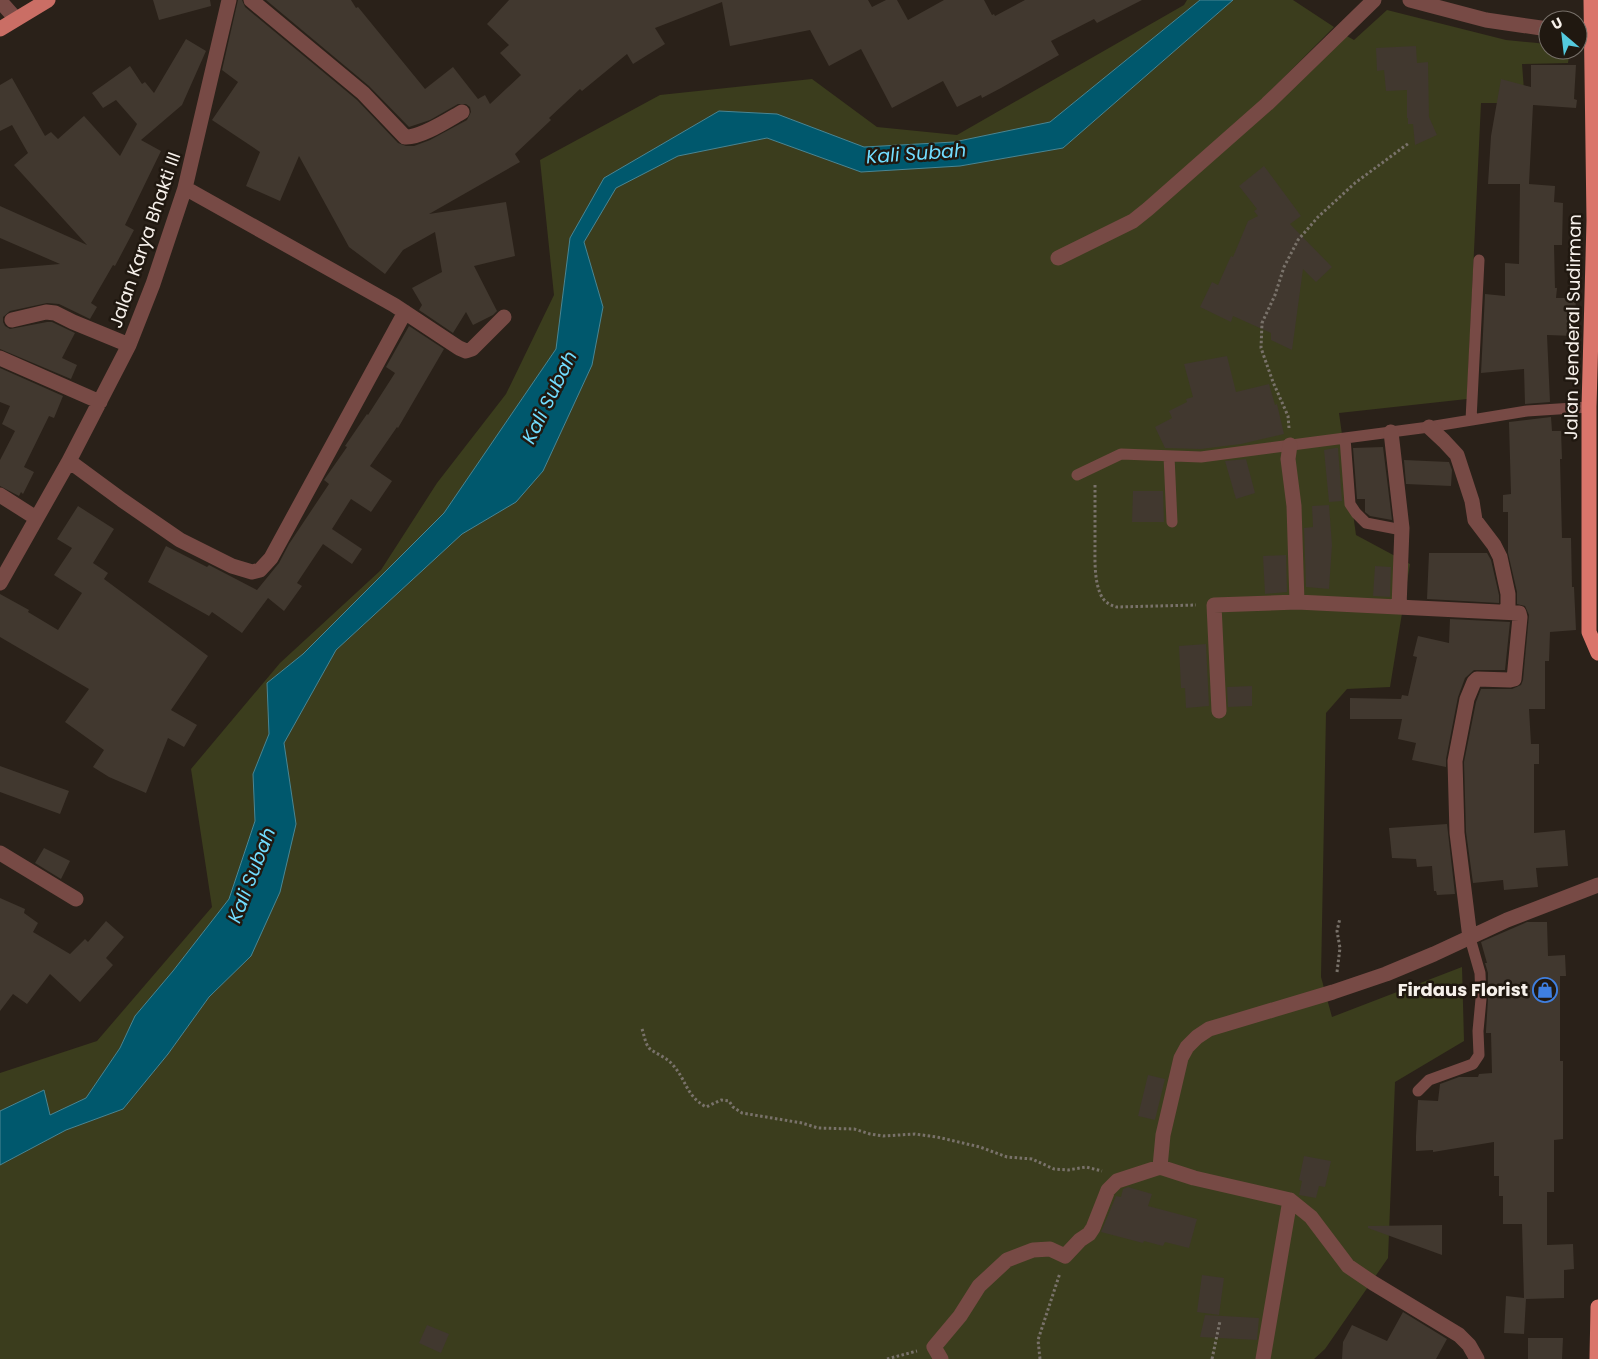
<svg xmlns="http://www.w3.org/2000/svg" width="1598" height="1359" viewBox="0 0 1598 1359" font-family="Poppins,sans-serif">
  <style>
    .green { fill: #3b3d1d }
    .water { fill: #00586d; stroke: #4a8693 }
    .building { fill: #41382f }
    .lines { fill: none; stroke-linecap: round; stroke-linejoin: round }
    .path { stroke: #79726a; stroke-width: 3; stroke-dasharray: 2.5 2.5; stroke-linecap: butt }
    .service { stroke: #774a45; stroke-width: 11 }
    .minor { stroke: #774a45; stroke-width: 15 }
    .primary { stroke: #ca6e65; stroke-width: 15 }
    .trunk { stroke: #da756b; stroke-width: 15 }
    .labels { text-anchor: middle; stroke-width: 5; stroke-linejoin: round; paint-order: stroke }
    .street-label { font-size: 18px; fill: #f7f1eb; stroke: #201810 }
    .poi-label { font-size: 18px; font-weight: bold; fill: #f7f1eb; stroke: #201810; text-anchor: end }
    .water-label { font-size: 19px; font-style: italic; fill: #72ddff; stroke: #201810 }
  </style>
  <rect width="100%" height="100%" fill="#2a2119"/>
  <path class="green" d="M1187,0H1200L1050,122L954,142L864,147L777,114L719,111L604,178L570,238L556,349L444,513L303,654L267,683L269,734L253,774L255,821L229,899L173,971L135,1016L120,1048L86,1098L50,1115L44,1090L0,1111V1073L97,1041L212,907L191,769L280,663L381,570L437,483L506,394L554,295L540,160L660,95L812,79L877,127L957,135L1184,5Z
    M1233,0H1293L1334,27L1137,225L1345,35L1354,40L1387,10L1506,40L1548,44V50H1570L1568,63L1522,64L1525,103H1481L1467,399L1339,413L1356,535L1410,564L1390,687L1347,689L1326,713L1321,977L1332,1017L1462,967L1464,1041L1395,1082L1388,1258L1325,1349L1314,1359H0V1165L66,1130L123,1109L168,1054L209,997L251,956L296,824L284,743L336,650L462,534L516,502L543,471L592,365L603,307L584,242L615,188L678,156L767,138L861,172L960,166L1063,148Z"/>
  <path class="water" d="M1200,0H1233L1063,148L960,166L861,172L767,138L678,156L616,188L584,242L603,307L592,365L543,471L516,502L462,534L336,650L284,743L296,824L280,892L251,956L209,997L168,1054L123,1109L66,1130L0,1165V1111L44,1090L50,1115L86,1098L120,1048L135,1016L173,971L229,899L255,821L253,774L269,734L267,683L303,654L444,513L556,349L570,238L604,178L719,111L777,114L864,147L954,142L1050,122Z"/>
  <path class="building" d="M153,0H210L211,6L159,20Z
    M238,0H242L245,7L357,100L398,143L406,146H414L430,140L467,120L471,112L470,107L466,104H458L430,120L409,127L369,86L266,0H351L356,8L358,7L425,89L453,67L478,99L485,95L490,104L521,75L500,53L509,45L487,24L509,0H868L872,7L886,0H897L908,20L944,0H984L992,15L994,14L995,16L1025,0H1142L1097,23L1094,19L1051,41L1059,55L1001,88L982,98L981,95L957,107L943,81L892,108L861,49L829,66L810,30L730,46L722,2L655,28L665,44L633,64L627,54L582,91L580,89L549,118L551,120L515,154L520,162L429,214L506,202L515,256L474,266L497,311L493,315L473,325L466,312L453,333L419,310L422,305L412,288L442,272L435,232L403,250L385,274L349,247L299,156L280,201L246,186L260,152L212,120L238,82L222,70Z
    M186,39L206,51L182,105L141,140L161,151L125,225L134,230L115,266L113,265L91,303L97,307L90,319L59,304L47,303L10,311L3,317V322L5,326L10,329L47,322H52L75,333L62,358L77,365L71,379L0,349V269L60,264L0,238V206L87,245L14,165L28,153L12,125L0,131V85L12,78L45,136L51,132L58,139L84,116L120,156L137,124L116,100L103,108L92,93L130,66L142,84L145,82L154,93Z
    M1416,46L1417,63L1428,62L1429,117L1437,135L1415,145L1413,124H1408V118H1407V90L1386,91L1384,70L1377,71L1376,48Z
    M1531,65H1576L1574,99L1577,100L1576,108L1533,105L1529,184L1555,186L1554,202L1563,203L1562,245H1554L1555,288H1557L1556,298H1576L1574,336L1547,335L1550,402L1525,404L1524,369L1481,373L1485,294L1505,296V263L1519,264L1520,184H1488L1491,136L1501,79L1531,87Z
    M1264,166L1301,216L1290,224L1332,267L1316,282L1303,269L1292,350L1271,340V333L1233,316L1231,322L1200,307L1212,282L1218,285L1231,256L1233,257L1248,221L1258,216L1254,211L1257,209L1239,186Z
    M409,326L444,349L398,428L397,427L370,466L392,481L371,512L351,499L332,529L362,549L352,564L323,544L297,583L302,586L284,611L268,598L242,633L212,612L209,616L148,582L166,546L207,567L209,565L257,590L279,563L289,544L329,484L324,480L347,447L345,446L367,414L368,415L395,373L386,367Z
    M1227,356L1236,392L1269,384L1275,405L1277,404L1284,434L1241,444L1201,449L1165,448L1155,427L1172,418L1169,411L1187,402L1186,399L1193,397L1184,364Z
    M0,368L63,396L54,418L49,416L24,467L34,472L23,494L21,492L19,496L0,486V460L15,431L2,424L10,406L0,402Z
    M1551,417L1552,431H1561L1562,459H1560L1562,538H1571L1572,587H1574L1576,630L1550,632L1549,661H1545V709H1529L1531,744H1539V764H1534V833L1565,830L1568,866L1536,868L1538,887L1504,890L1503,880L1473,883L1466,832L1464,762L1476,702L1481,689H1512L1521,685L1523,680L1529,615L1525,606L1517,604V592L1508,553V512H1503V495L1511,494L1509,422Z
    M1383,447L1392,520L1370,516L1365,512V499H1357L1353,448Z
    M1335,448H1338L1342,501L1329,502L1324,450Z
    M1246,459L1255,493L1236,499L1225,461Z
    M1404,460L1449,462L1452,470L1451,486L1406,484Z
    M1133,491H1163L1164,522H1132Z
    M1329,505L1332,545L1329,589L1306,587L1304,528L1313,527L1312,506Z
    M78,506L114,529L93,563L108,573L104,579L208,656L171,710L197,725L184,747L168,738L146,793L109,777L93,767L104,750L65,722L89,689L0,637V594L29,610L28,612L58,630L82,593L54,575L72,548L57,539Z
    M1429,553H1487L1491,560L1499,595V603L1427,599Z
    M1286,555L1287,592L1265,594L1263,556Z
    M1375,566L1391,567L1390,597L1373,596Z
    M1450,619L1510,622L1505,670H1474L1465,678L1458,697L1446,759V767L1412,760L1416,743L1398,739L1402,719H1350V698L1401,699L1402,695L1408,696L1417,657L1413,656L1418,636L1449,643Z
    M1206,644L1209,706L1186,708L1185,688H1181L1179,646Z
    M1252,686V706L1228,707L1227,687Z
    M0,766L69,791L60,814L0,792Z
    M1447,824L1455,894L1437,895L1436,891H1434L1432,866L1417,867L1416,859L1392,858L1389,828Z
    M44,848L70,861L61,879L35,863Z
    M0,898L25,909L24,913L38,923L33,932L70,954L85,939L88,942L106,921L124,937L106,958L113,965L80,1002L50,974L27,1004L13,994L0,1011Z
    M1527,922H1547L1548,956L1565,955L1566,976H1560V1061H1563V1139L1554,1140V1192H1547V1245L1573,1244L1574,1269L1564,1270V1298L1526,1299L1524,1334L1504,1333L1506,1296L1524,1298L1522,1224H1503V1196H1499V1176H1494V1142L1433,1152V1150L1416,1151V1136L1418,1100L1438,1101L1440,1084L1459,1077H1478L1479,1074L1492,1073L1491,1033H1486V1031L1488,999V973L1485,963H1487L1481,942Z
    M1148,1075L1165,1079L1155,1120L1138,1116Z
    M1304,1156L1331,1161L1325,1187L1319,1186L1316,1198L1299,1195L1302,1181L1299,1180Z
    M1128,1187L1152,1194L1148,1206L1197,1219L1189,1248L1165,1242L1163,1246L1144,1241L1143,1243L1101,1232L1116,1196L1121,1197L1123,1189Z
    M1442,1225V1255L1368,1228V1226Z
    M1202,1275L1224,1278L1219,1315L1197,1312Z
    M1403,1312L1447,1339L1436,1359H1342L1343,1342L1352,1325L1387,1341Z
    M1205,1315L1259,1318L1257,1340L1200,1337Z
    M427,1325L449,1334L441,1353L419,1343Z
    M1528,1338H1563L1562,1359H1528Z"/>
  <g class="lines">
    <path class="path" d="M1289,428L1288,416L1273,382L1261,348L1262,323L1275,295L1284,267L1298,240L1318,217L1355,183L1409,143
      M1095,485C1095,504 1095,524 1095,543C1095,559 1094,578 1100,593C1103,601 1109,605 1117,607L1196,605
      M1337,972L1340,948L1337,931L1340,918
      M642,1029C644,1034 645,1043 649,1048C656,1054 666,1057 672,1064C687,1080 685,1095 706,1107L721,1100L729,1101L733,1107L742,1113L802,1123L818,1128L854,1129L870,1134L883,1136L915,1134L937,1137L980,1147L1007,1157L1032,1159L1054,1169L1068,1170L1086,1167L1102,1171
      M887,1359L917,1351
      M1040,1359L1038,1340L1060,1273
      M1212,1359L1220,1321"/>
    <path class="service" d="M1471,420L1479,260
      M1345,438L1350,504L1356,513L1366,523L1402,530
      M1169,456L1172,522
      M1077,475L1121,454L1201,457L1429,427L1527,411L1589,407
      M1418,1091L1429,1080L1473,1064L1479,1055L1478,1031L1481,999L1480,973L1470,938"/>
    <path class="minor" d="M251,0L363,93L405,137C421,138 448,120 462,112
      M1410,0L1486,20L1548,29
      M0,1L16,19
      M1578,34L1591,36
      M185,188L394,305L459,348L466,351L472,349L504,317
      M1058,258L1133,221L1148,209L1267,104L1374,0
      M12,320L46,312L55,313L73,322L129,345
      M0,358L100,402
      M1429,427L1444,441L1457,455L1472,501L1475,520L1494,545L1500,557L1508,594V612
      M1391,432L1402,528L1399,607
      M1290,445L1288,459L1294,506L1297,602
      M69,461L122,500L180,540L232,566L252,572L260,570L271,558L405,312
      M0,495L36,518
      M0,583L69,461L129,345L153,284L185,188L229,0
      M1219,711L1214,605L1297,602L1519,613L1520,617L1514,679L1510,680L1477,679L1474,682L1467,699L1455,761L1457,833L1470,938
      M0,853L76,899
      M1160,1167L1163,1135L1181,1058L1187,1047L1197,1037L1209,1029L1333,992L1386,974L1434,954L1507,920L1598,885
      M941,1359L934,1347L960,1316L979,1286L1007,1260L1033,1250L1050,1249L1065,1256L1080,1240L1089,1234L1093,1228L1108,1190L1117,1181L1160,1167L1194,1178L1290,1200L1311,1217L1348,1266L1373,1283L1459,1335L1469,1345L1477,1359
      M1263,1359L1290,1200"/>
    <path class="primary" d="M0,29L48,0"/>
    <path class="trunk" d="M1591,0L1594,221L1589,407V632L1598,653
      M1597,1359L1598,1307"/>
  </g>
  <defs>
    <symbol id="shop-ring" viewBox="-11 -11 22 22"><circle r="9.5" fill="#201810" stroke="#3f7fe0" stroke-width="1.5"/><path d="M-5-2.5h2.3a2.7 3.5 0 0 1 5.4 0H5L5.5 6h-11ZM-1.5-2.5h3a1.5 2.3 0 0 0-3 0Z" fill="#3f7fe0"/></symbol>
  </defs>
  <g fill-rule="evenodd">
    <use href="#shop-ring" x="1531" y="976" width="28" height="28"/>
  </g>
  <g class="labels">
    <g class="street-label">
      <text transform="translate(145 240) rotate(-71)" y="6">Jalan Karya Bhakti III</text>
      <text transform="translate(1573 327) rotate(-89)" y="6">Jalan Jenderal Sudirman</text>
    </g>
    <g class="poi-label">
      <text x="1528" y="996">Firdaus Florist</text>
    </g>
    <g class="water-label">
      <text transform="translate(916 153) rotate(-4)" y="7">Kali Subah</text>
      <text transform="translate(549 397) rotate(-64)" y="7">Kali Subah</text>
      <text transform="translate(251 875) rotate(-69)" y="7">Kali Subah</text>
    </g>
  </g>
  <g transform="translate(1563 35) rotate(332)"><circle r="24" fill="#201810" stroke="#766f68"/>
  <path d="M0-4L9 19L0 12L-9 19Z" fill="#54cade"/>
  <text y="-8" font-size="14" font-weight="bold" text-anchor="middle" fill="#f7f1eb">U</text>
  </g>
</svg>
